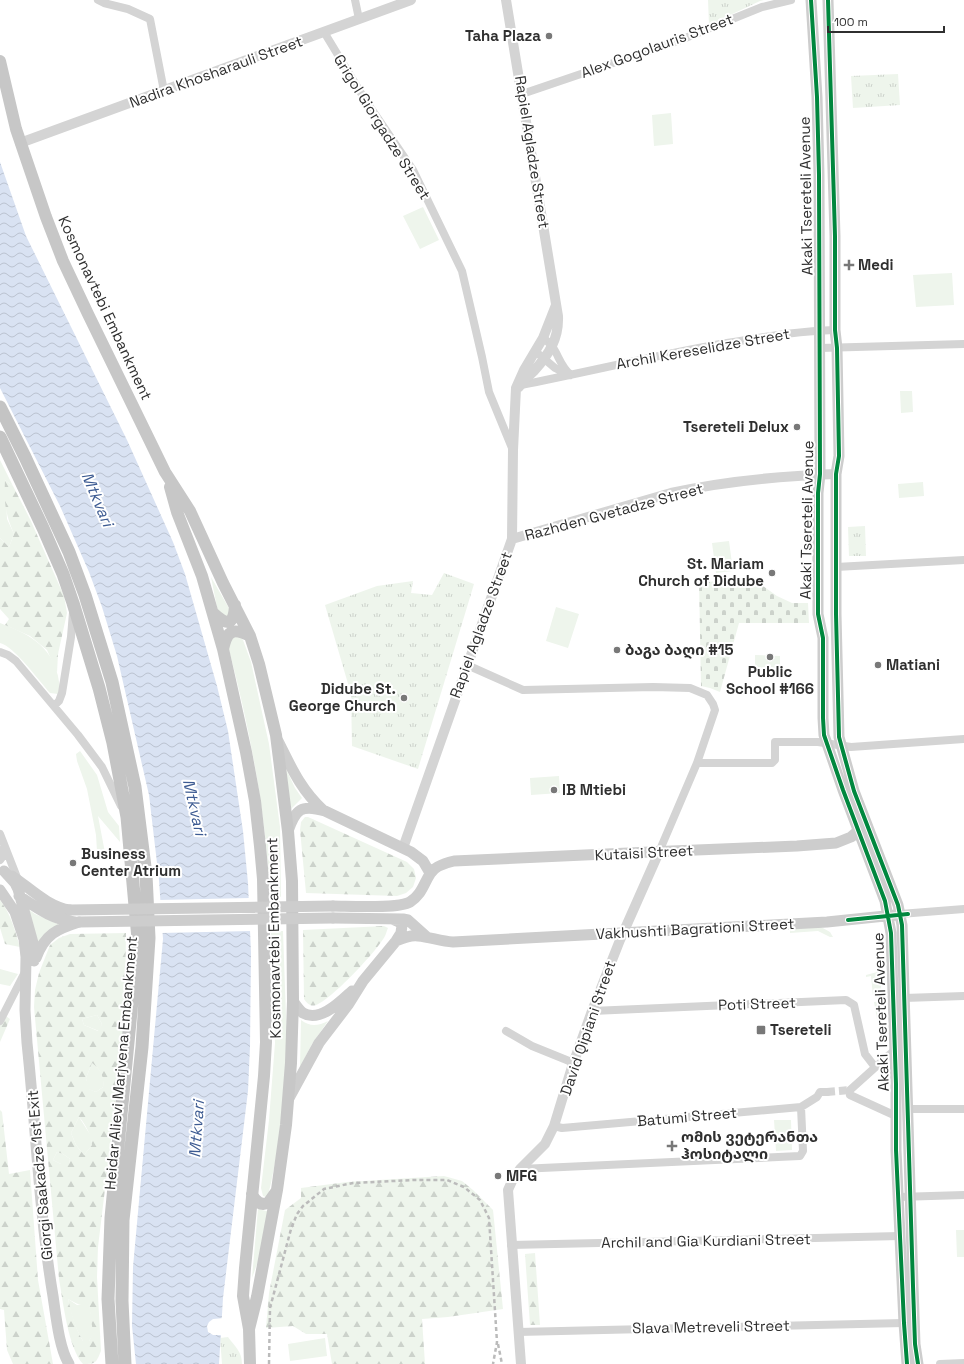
<svg xmlns="http://www.w3.org/2000/svg" width="964" height="1364" viewBox="0 0 964 1364" font-family="'Space Grotesk','Noto Sans Georgian',sans-serif">
  <style>
    .green { fill: #eef5ec }
    .forest { fill: url(#forest-firs); fill-rule: evenodd }
    .cemetery { fill: url(#cemetery-stones) }
    .park { fill: url(#park-tufts) }
    .water { fill: url(#water-waves) }
    .pier { fill: #fff }
    .lines { fill: none; stroke-linecap: round; stroke-linejoin: round }
    .minor-tunnel { stroke: #d5d5d5; stroke-width: 8; stroke-dasharray: 8 4; stroke-linecap: butt }
    .minor { stroke: #d4d4d4; stroke-width: 8 }
    .tertiary { stroke: #d4d4d4; stroke-width: 10 }
    .secondary { stroke: #cdcdcd; stroke-width: 11 }
    .primary { stroke: #c7c7c7; stroke-width: 12 }
    .trunk { stroke: #c4c4c4; stroke-width: 13 }
    .rail { stroke: #bbb; stroke-width: 2.5; stroke-dasharray: 4 3; stroke-linecap: butt }
    .secondary-bridge { stroke: #cdcdcd; stroke-width: 11 }
    .cycleway-casing { stroke: #fff; stroke-width: 6 }
    .cycleway { stroke: #00873e; stroke-width: 4 }
    .poi-dot { fill: #787878; stroke: #fff; stroke-width: 1.5 }
    .labels { text-anchor: middle; stroke-width: 4; stroke-linejoin: round; paint-order: stroke }
    .poi-label { font-size: 15px; font-weight: bold; fill: #2f2f2f; stroke: #fff; text-anchor: start }
    .street-label { font-size: 15px; fill: #2f2f2f; stroke: #fff }
    .water-label { font-size: 16px; font-style: italic; fill: #3d5b92; stroke: #fff }
  </style>
  <defs>
    <pattern id="forest-firs" width="22" height="20" patternUnits="userSpaceOnUse"><rect width="22" height="20" fill="#eef5ec"/><path d="M5 1l3.5 6h-7zM16 11l3.5 6h-7z" fill="#ccd2cb"/></pattern>
    <pattern id="cemetery-stones" width="16" height="16" patternUnits="userSpaceOnUse"><rect width="16" height="16" fill="#eef5ec"/><path d="M2 7V4a2 2 0 0 1 4 0v3zM10 15v-3a2 2 0 0 1 4 0v3z" fill="#ccd2cb"/></pattern>
    <pattern id="park-tufts" width="24" height="20" patternUnits="userSpaceOnUse"><rect width="24" height="20" fill="#eef5ec"/><path d="M3 7l-1-3M5 7V3M7 7l1-3M15 17l-1-3M17 17v-4M19 17l1-3" fill="none" stroke="#ccd2cb"/></pattern>
    <pattern id="water-waves" width="16" height="10" patternUnits="userSpaceOnUse"><rect width="16" height="10" fill="#d9e2f2"/><path d="M0 5q4-4 8 0t8 0" fill="none" stroke="#bbc2d0"/></pattern>
  </defs>
  <rect width="100%" height="100%" fill="#fff"/>
  <path class="green" d="M671,113L673,144L654,146L652,115Z
    M423,207L439,240L420,249L403,216Z
    M952,273L954,305L916,307L913,275Z
    M900,391H912L913,412L901,413Z
    M0,460L13,486L5,480L7,519L14,534L9,547L0,538Z
    M923,482L924,496L899,498L898,484Z
    M729,541L733,571L716,573L712,543Z
    M211,577L230,610L228,617L220,616L217,607Z
    M556,607L579,614L568,648L546,641Z
    M0,623C27,633 51,645 58,676C59,683 61,688 58,694L50,693C40,682 14,646 0,643Z
    M239,636L243,640L251,662L269,744L280,827L281,897L270,898C266,812 250,729 228,646L230,637Z
    M755,655L780,656V672L755,671Z
    M80,751L97,775L108,812L119,826L120,842L98,816L106,858L103,859L97,851L96,835L87,789L77,761L76,754Z
    M286,769L295,788L302,798L290,810Z
    M559,776L560,793L531,795L530,778Z
    M25,907L35,914L60,925L37,945Z
    M821,927L830,932L833,937H830L818,931L790,933V928Z
    M271,931H283L287,1044L281,1132L271,1183L268,1195L266,1197L263,1196L261,1188L269,1120L275,1043Z
    M0,969L18,974L10,986L0,984Z
    M881,971V995L873,996L871,976L866,977V975Z
    M882,1001V1025H878L874,1002Z
    M97,1015L102,1024L99,1031L84,1025L82,1019Z
    M301,1020C310,1027 318,1026 328,1021L312,1044L300,1067Z
    M92,1063C102,1071 104,1075 103,1087L96,1092L88,1089L86,1078Z
    M79,1117L91,1136L92,1145L84,1155L76,1145L71,1133Z
    M774,1120H791L792,1150L776,1151Z
    M57,1152L63,1154L70,1159L69,1164H61L53,1160Z
    M258,1209L266,1211L269,1210L262,1250L252,1278Z
    M956,1230H964V1257H957Z
    M68,1299L77,1305L89,1303L94,1333L89,1341H83C75,1328 71,1314 68,1299Z
    M325,1338L327,1356L290,1361L288,1344Z"/>
  <path class="forest" d="M5,480L13,486L30,519L64,596L67,613L58,654L57,673L47,650L30,636L5,625L9,619L0,609V538L9,547L14,534C5,513 4,502 5,480Z
    M305,817H308L407,862L414,869L416,878L413,887L406,893L397,896L306,893L300,830L301,822Z
    M0,900C11,914 15,931 20,947L5,944L0,928Z
    M384,926L388,928C387,930 386,934 385,936C377,951 331,1000 316,1005C310,1007 307,1003 304,999L303,930Z
    M126,933L125,998L122,1048L98,1247L97,1277L101,1351C96,1363 96,1364 83,1364C68,1348 63,1301 59,1279L34,1007L35,990L39,973L50,945L59,938L70,934ZM97,1015L102,1024L98,1031L84,1025L82,1019ZM92,1063C101,1070 104,1076 103,1087L96,1092L89,1089L86,1078ZM79,1117C86,1125 91,1135 92,1145L84,1155L76,1145L71,1133ZM57,1152L63,1154L70,1159L69,1164H61L53,1160ZM68,1299C76,1303 81,1307 89,1304L93,1333L89,1341H83C75,1328 72,1314 68,1299Z
    M3,1014L10,1019L0,1042V1017Z
    M0,1110L2,1112L9,1174L30,1170L38,1280L53,1364H13L7,1350L4,1310L0,1309Z
    M444,1176L462,1181L473,1190L493,1210L503,1309L448,1317L422,1319L425,1364H332L327,1334H306L293,1326L266,1328L269,1293L285,1210L301,1198V1188L347,1182Z
    M535,1253L540,1325H530L525,1254Z"/>
  <path class="cemetery" d="M735,581L759,583L777,596L792,603H808L809,623H739L720,692L710,688L701,686L699,582Z"/>
  <path class="park" d="M708,0H764L760,1L709,25Z
    M898,74L900,105L853,108L851,76Z
    M865,526L866,556H849L848,527Z
    M444,573L474,584L418,769L352,746L351,694L325,605L377,586L413,581L411,593L432,595Z
    M228,1337C235,1347 242,1351 242,1364H222L220,1338Z"/>
  <path class="water" d="M0,162L26,236L127,440L173,542L185,574L217,686L228,731L243,831L248,883L251,953L250,1047L248,1091L223,1298L219,1364H136L132,1326L133,1267L163,939L159,880L149,795L117,656L102,607L89,572L60,506L0,388Z"/>
  <path class="pier" d="M250,898L252,931L160,933L158,900Z
    M224,1318L223,1335H213L208,1332L207,1326L209,1322L213,1319Z"/>
  <g class="lines">
    <path class="minor-tunnel" d="M827,1092L850,1090"/>
    <path class="minor" d="M98,0L104,3L128,9L150,19L164,91
      M355,0L359,19
      M324,32L364,98L413,170L462,271L482,357L489,392L512,448
      M522,94L678,41L762,7L791,0
      M543,338C559,348 557,364 571,375
      M820,348L964,344
      M535,351L555,368L567,374
      M521,385C587,372 653,356 720,344C759,338 796,331 835,330
      M836,567L964,560
      M0,652L8,655L16,661L78,735L102,767L121,806
      M467,665L523,690L653,687L690,688L707,695L713,704L715,710L697,763L659,852
      M54,706L59,701L62,693L71,637L73,612
      M697,763H772L775,760V742H818L851,747L964,739
      M0,834L18,880
      M0,860L3,856L4,847
      M900,914L964,909
      M904,998L964,996
      M592,1011L846,1000L854,1005L865,1054L875,1067
      M0,1021L25,972
      M506,1031L532,1046L574,1063
      M850,1090L889,1055L895,1050
      M850,1095L896,1116
      M907,1109H964
      M554,1126L562,1128L801,1107L817,1097L820,1092H827
      M520,1169L800,1156L803,1151L801,1107
      M898,1197L964,1195
      M511,1245L900,1236
      M518,1332L904,1323
      M940,1364L964,1363"/>
    <path class="tertiary" d="M506,0L558,316C559,339 549,354 534,371C529,376 523,381 519,387
      M20,143L411,0
      M512,539L671,493C725,481 781,476 836,474
      M403,848L512,539L513,450L516,388L524,370L543,338L556,305
      M521,1364L508,1190L513,1179L520,1169L545,1144L554,1126L572,1067L592,1011L620,940L659,852"/>
    <path class="secondary" d="M811,0L817,97L819,175L820,474L818,493V614L823,638V718L824,735L843,790L885,901L891,933L896,1084V1150L904,1323L907,1364
      M828,0L835,236V330L837,348L839,456L836,474V614L839,737L854,791L898,905L902,925L913,1286L915,1344L918,1364
      M278,741C291,767 301,790 323,810
      M288,831C296,809 301,804 325,811L411,852L423,861L430,873
      M4,871L15,883L18,889L33,943L34,961
      M12,876C30,888 48,907 70,910
      M0,890L15,912L24,939L26,957L25,1010L27,1043C36,1127 39,1213 53,1296C56,1316 59,1348 69,1364
      M19,896C37,908 53,920 75,922
      M333,906C348,906 399,909 410,902C422,894 423,885 430,874C434,867 445,863 454,861L672,851L797,846L836,843L851,837L858,831
      M333,918L403,919L408,920L427,937
      M396,941C403,938 410,935 418,936C430,937 440,941 453,942L827,922L895,915
      M36,958C45,934 57,929 79,922
      M293,1001C296,1005 299,1010 303,1013C320,1023 341,1001 352,991
      M289,1098L319,1043L348,1005L363,981L396,941L401,933L402,925L399,922L392,919"/>
    <path class="primary" d="M0,61L16,129L46,217L63,261L88,314L165,472L190,511L223,583L250,636L259,664L276,735L288,831L292,881L293,1001L291,1063L286,1125L277,1190L257,1297L249,1329
      M170,487L177,512L202,576L223,649L246,752L255,801L260,846L263,879L266,1042L264,1076L245,1268L243,1296L249,1329L250,1364
      M213,613C227,626 234,626 235,605
      M223,649C227,631 232,627 250,636
      M252,1194C255,1201 261,1207 269,1202L276,1192"/>
    <path class="trunk" d="M0,407L25,457L69,552L85,595L112,682L135,787L146,875L149,938L142,1047L123,1220L122,1301L125,1364
      M0,437L43,528L63,574L73,603L99,688L113,743L127,817L138,939L111,1218L108,1299L112,1364"/>
    <path class="rail" d="M498,1344L502,1364
      M269,1364L270,1308L291,1229L297,1214L303,1206L324,1189L353,1183L413,1180H447L464,1187L480,1200L489,1218L497,1342L493,1364"/>
    <path class="secondary-bridge" d="M70,910L333,906
      M79,922L333,918"/>
    <defs>
      <path id="cycleway" d="M811,0L817,97L819,175L820,474L818,493V614L823,638V718L824,735L843,790L885,901L891,933L896,1084V1150L904,1323L907,1364
        M828,0L835,236V330L837,348L839,456L836,474V614L839,737L854,791L898,905L902,925L913,1286L915,1344L918,1364
        M848,920L908,914"/>
    </defs>
    <use href="#cycleway" class="cycleway-casing"/>
    <use href="#cycleway" class="cycleway"/>
  </g>
  <g class="poi-dot">
    <circle cx="549" cy="36" r="4"/>
    <path d="M847 259h4v4h4v4h-4v4h-4v-4h-4v-4h4z"/>
    <circle cx="797" cy="427" r="4"/>
    <circle cx="772" cy="573" r="4"/>
    <circle cx="617" cy="650" r="4"/>
    <circle cx="770" cy="657" r="4"/>
    <circle cx="878" cy="665" r="4"/>
    <circle cx="404" cy="698" r="4"/>
    <circle cx="554" cy="790" r="4"/>
    <circle cx="73" cy="863" r="4"/>
    <rect x="756" y="1025" width="10" height="10" rx="2"/>
    <path d="M670 1140h4v4h4v4h-4v4h-4v-4h-4v-4h4z"/>
    <circle cx="498" cy="1176" r="4"/>
  </g>
  <g class="labels">
    <g class="poi-label">
      <text x="541" y="41" text-anchor="end">Taha Plaza</text>
      <text x="858" y="270">Medi</text>
      <text x="789" y="432" text-anchor="end">Tsereteli Delux</text>
      <text x="764" y="569" text-anchor="end">St. Mariam<tspan x="764" dy="17">Church of Didube</tspan></text>
      <text x="625" y="655">ბაგა ბაღი #15</text>
      <text x="886" y="670">Matiani</text>
      <text x="770" y="677" text-anchor="middle">Public<tspan x="770" dy="17">School #166</tspan></text>
      <text x="396" y="694" text-anchor="end">Didube St.<tspan x="396" dy="17">George Church</tspan></text>
      <text x="562" y="795">IB Mtiebi</text>
      <text x="81" y="859">Business<tspan x="81" dy="17">Center Atrium</tspan></text>
      <text x="770" y="1035">Tsereteli</text>
      <text x="681" y="1142">ომის ვეტერანთა<tspan x="681" dy="17">ჰოსიტალი</tspan></text>
      <text x="506" y="1181">MFG</text>
    </g>
    <g class="street-label">
      <text transform="translate(657 46) rotate(-20)" y="5">Alex Gogolauris Street</text>
      <text transform="translate(216 72) rotate(-20)" y="5">Nadira Khosharauli Street</text>
      <text transform="translate(382 127) rotate(58)" y="5">Grigol Giorgadze Street</text>
      <text transform="translate(532 152) rotate(81)" y="5">Rapiel Agladze Street</text>
      <text transform="translate(806 196) rotate(-91)" y="5">Akaki Tsereteli Avenue</text>
      <text transform="translate(105 308) rotate(65)" y="5">Kosmonavtebi Embankment</text>
      <text transform="translate(703 349) rotate(-10)" y="5">Archil Kereselidze Street</text>
      <text transform="translate(614 512) rotate(-15)" y="5">Razhden Gvetadze Street</text>
      <text transform="translate(807 520) rotate(-89)" y="5">Akaki Tsereteli Avenue</text>
      <text transform="translate(481 625) rotate(-70)" y="5">Rapiel Agladze Street</text>
      <text transform="translate(644 853) rotate(-3)" y="5">Kutaisi Street</text>
      <text transform="translate(695 929) rotate(-3)" y="5">Vakhushti Bagrationi Street</text>
      <text transform="translate(274 938) rotate(-91)" y="5">Kosmonavtebi Embankment</text>
      <text transform="translate(757 1004) rotate(-2)" y="5">Poti Street</text>
      <text transform="translate(881 1012) rotate(-92)" y="5">Akaki Tsereteli Avenue</text>
      <text transform="translate(588 1028) rotate(-71)" y="5">David Qipiani Street</text>
      <text transform="translate(121 1063) rotate(-85)" y="5">Heidar Alievi Marjvena Embankment</text>
      <text transform="translate(687 1117) rotate(-5)" y="5">Batumi Street</text>
      <text transform="translate(40 1175) rotate(-95)" y="5">Giorgi Saakadze 1st Exit</text>
      <text transform="translate(706 1241) rotate(-1)" y="5">Archil and Gia Kurdiani Street</text>
      <text transform="translate(711 1327) rotate(-1)" y="5">Slava Metreveli Street</text>
    </g>
    <g class="water-label">
      <text transform="translate(98 499) rotate(67)" y="6">Mtkvari</text>
      <text transform="translate(195 807) rotate(77)" y="6">Mtkvari</text>
      <text transform="translate(196 1129) rotate(-86)" y="6">Mtkvari</text>
    </g>
  </g>
  <path d="M828 26v6h116v-6" fill="none" stroke="#2f2f2f" stroke-width="2"/>
  <text x="834" y="26" font-size="12" fill="#2f2f2f" stroke="#ffffff" stroke-width="3" paint-order="stroke">100 m</text>
</svg>
